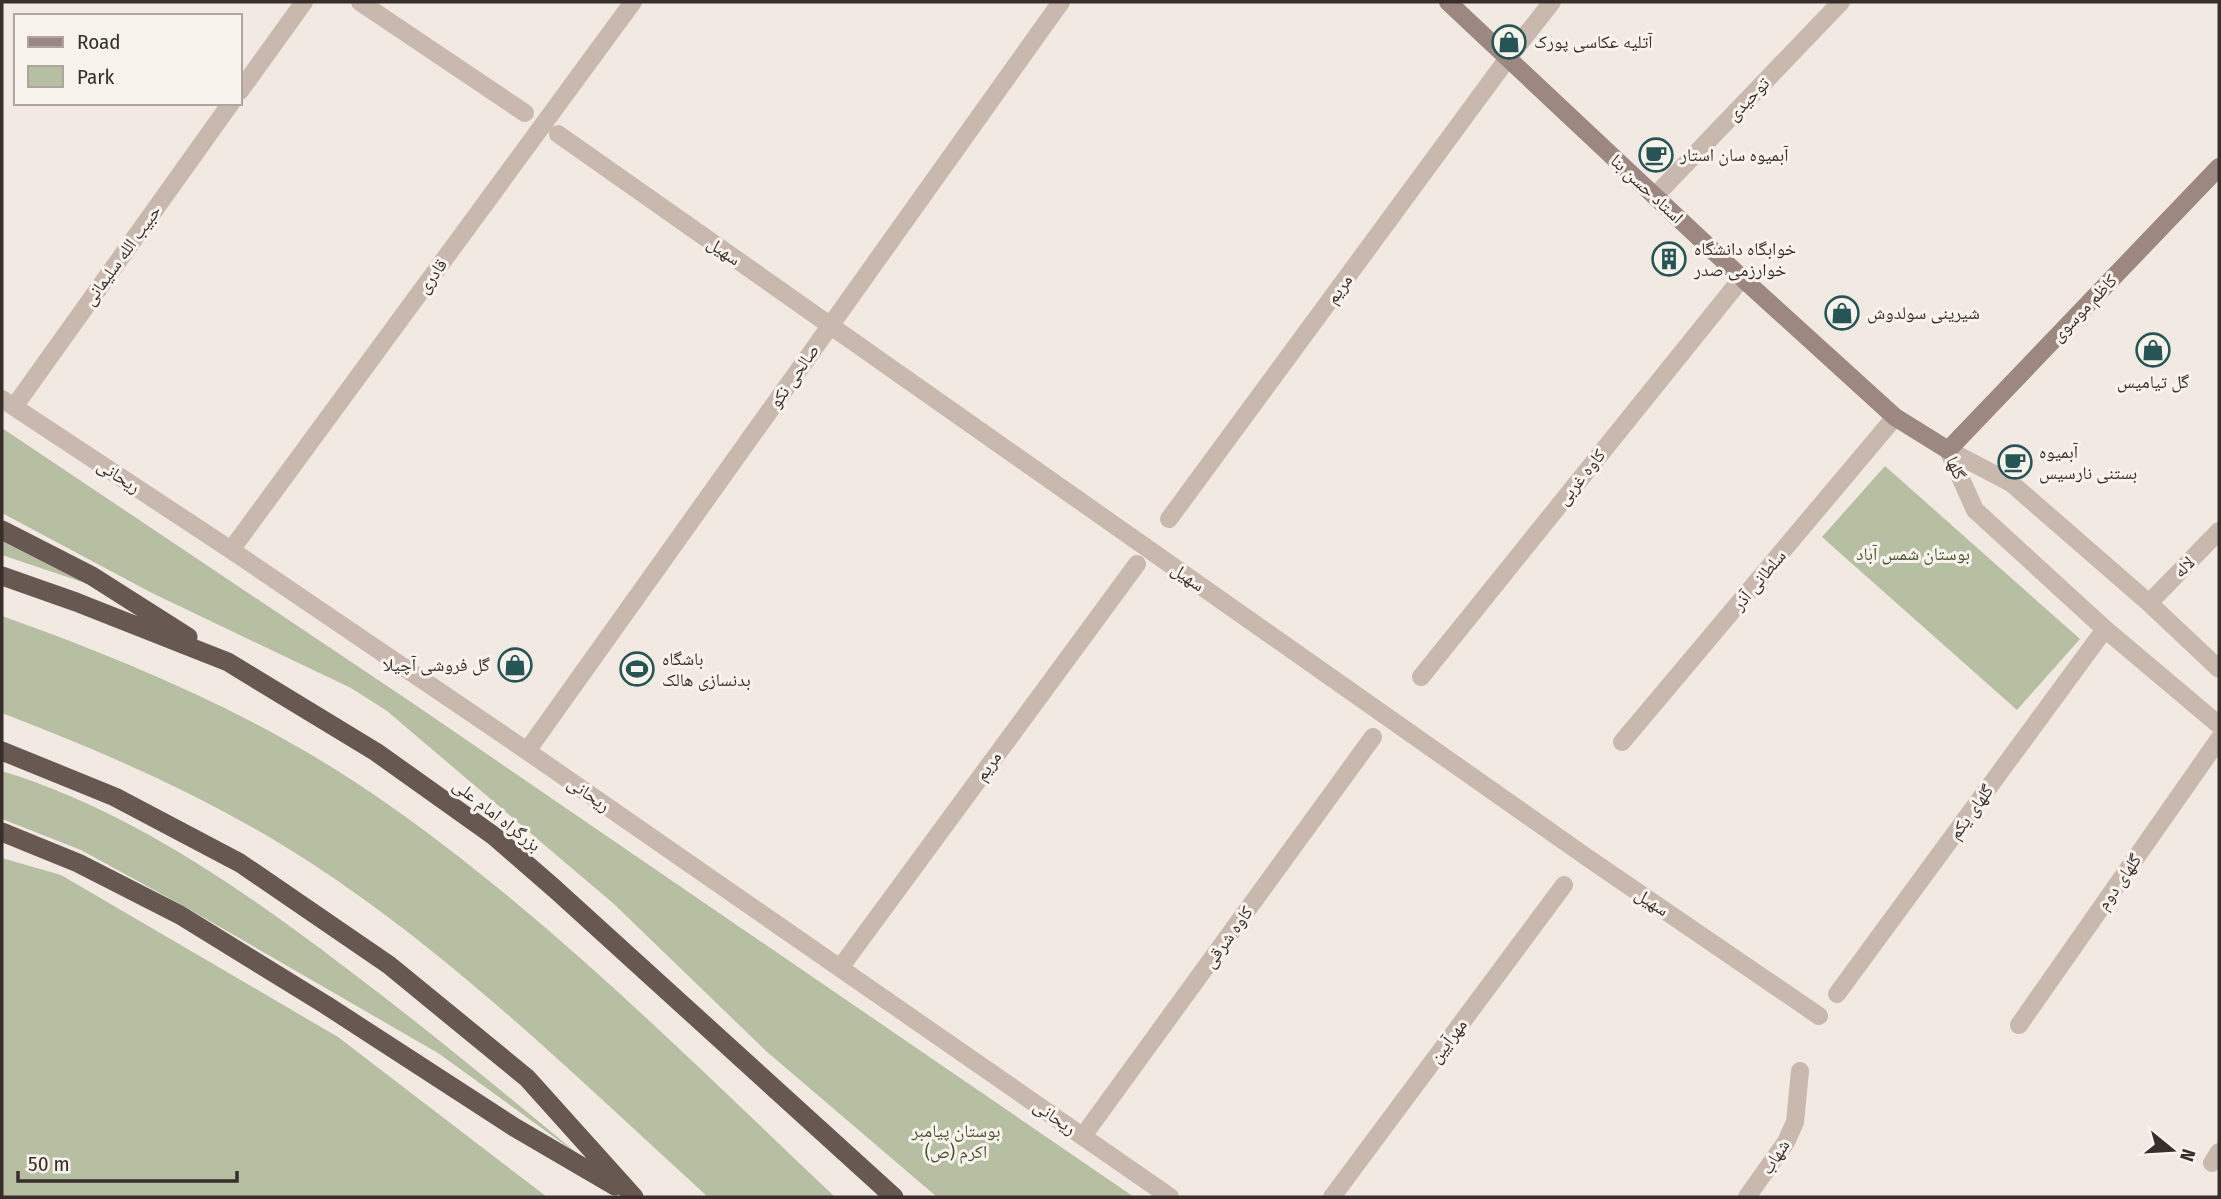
<svg xmlns="http://www.w3.org/2000/svg" width="2221" height="1199" viewBox="0 0 2221 1199" font-family="'Fira Sans Condensed','Noto Naskh Arabic',sans-serif">
  <style>
    .green { fill: #b7bfa3 }
    .lines { fill: none; stroke-linecap: round; stroke-linejoin: round }
    .minor { stroke: #c8b8ae; stroke-width: 18 }
    .secondary { stroke: #9c8880; stroke-width: 18 }
    .trunk { stroke: #685852; stroke-width: 19 }
    .labels { text-anchor: middle; stroke-width: 6; stroke-linejoin: round; paint-order: stroke }
    .poi-label { font-size: 18px; fill: #382f2c; stroke: #f9f3ee; text-anchor: start }
    .street-label { font-size: 18px; fill: #382f2c; stroke: #f9f3ee }
    .park-label { font-size: 18px; fill: #495332; stroke: #f9f3ee }
  </style>
  <rect width="100%" height="100%" fill="#f1e9e2"/>
  <path class="green" d="M2,428L411,702L1134,1197H937L766,1051L614,904L387,711L351,688L152,593L2,513Z
    M1885,466L2080,639L2017,710L1822,537Z
    M2,537L88,584L2,555Z
    M2,616C131,662 259,716 373,794C540,908 688,1058 835,1197H708C582,1082 454,956 311,863C214,800 109,754 2,713Z
    M2,771C128,810 238,886 342,965C423,1026 501,1090 579,1155L438,1053L187,908L81,850L2,819Z
    M2,858L61,875L338,1037L547,1197H2Z"/>
  <g class="lines">
    <path class="minor" d="M360,2L525,113
      M240,91L304,2
      M558,134L1585,856L1819,1016
      M1655,196L1841,2
      M2,399L231,550L527,751L1170,1197
      M14,407L231,103
      M1948,450L1975,510L2105,629L2219,725
      M1948,450L2011,483L2149,603L2219,669
      M1169,519L1508,58L1552,2
      M231,550L633,2
      M2149,603L2219,531
      M1421,677L1742,278
      M1622,742L1895,417
      M527,751L1061,2
      M840,968L1137,564
      M1837,994L2105,629
      M2019,1025L2219,739
      M1083,1136L1373,737
      M2212,1163L2219,1152
      M1332,1197L1564,885
      M1747,1197L1786,1142L1795,1122L1800,1071"/>
    <path class="secondary" d="M1448,2L1742,278L1895,417L1948,450L2219,167"/>
    <path class="trunk" d="M2,530L92,576L188,637
      M2,576L76,602L228,662L376,752L494,836L555,889L894,1197
      M2,751L115,797L240,863L389,965L527,1078L634,1197
      M2,832L78,863L180,915L326,1005L514,1127L615,1186"/>
  </g>
  <defs>
    <symbol id="shop-ring" viewBox="-11 -11 22 22"><circle r="9.5" fill="#f9f3ee" stroke="#265555" stroke-width="1.5"/><path d="M-5-2.5h2.3a2.7 3.5 0 0 1 5.4 0H5L5.5 6h-11ZM-1.5-2.5h3a1.5 2.3 0 0 0-3 0Z" fill="#265555"/></symbol>
    <symbol id="cafe-ring" viewBox="-11 -11 22 22"><circle r="9.5" fill="#f9f3ee" stroke="#265555" stroke-width="1.5"/><path d="M-5.5-4.5H6V0H3Q3 3.5 0 3.5H-2.5Q-5.5 3.5-5.5 0ZM3-3.2v2h1.7v-2ZM-6 4.5H4V6H-6Z" fill="#265555"/></symbol>
    <symbol id="building-ring" viewBox="-11 -11 22 22"><circle r="9.5" fill="#f9f3ee" stroke="#265555" stroke-width="1.5"/><path d="M-4-6H4V6H1V3H-1V6H-4ZM-2.5-4.3h1.7v1.8h-1.7ZM.8-4.3h1.7v1.8H.8ZM-2.5-1h1.7V.8h-1.7ZM.8-1h1.7V.8H.8Z" fill="#265555"/></symbol>
    <symbol id="stadium-ring" viewBox="-11 -11 22 22"><circle r="9.5" fill="#f9f3ee" stroke="#265555" stroke-width="1.5"/><path d="M0-5a6.5 5 0 1 0 0 10a6.5 5 0 1 0 0-10ZM-3.5-1.8h7v3.6h-7Z" fill="#265555"/></symbol>
  </defs>
  <g fill-rule="evenodd">
    <use href="#shop-ring" x="1490" y="23" width="38" height="38"/>
    <use href="#cafe-ring" x="1637" y="136" width="38" height="38"/>
    <use href="#building-ring" x="1650" y="240" width="38" height="38"/>
    <use href="#shop-ring" x="1823" y="294" width="38" height="38"/>
    <use href="#shop-ring" x="2134" y="331" width="38" height="38"/>
    <use href="#cafe-ring" x="1996" y="443" width="38" height="38"/>
    <use href="#shop-ring" x="496" y="646" width="38" height="38"/>
    <use href="#stadium-ring" x="618" y="650" width="38" height="38"/>
  </g>
  <g class="labels">
    <g class="poi-label">
      <text x="1534" y="48">آتلیه عکاسی پورک</text>
      <text x="1680" y="161">آبمیوه سان استار</text>
      <text x="1694" y="255">خوابگاه دانشگاه<tspan x="1694" dy="21">خوارزمی صدر</tspan></text>
      <text x="1867" y="319">شیرینی سولدوش</text>
      <text x="2153" y="388" text-anchor="middle">گل تیامیس</text>
      <text x="2039" y="458">آبمیوه<tspan x="2039" dy="21">بستنی نارسیس</tspan></text>
      <text x="662" y="665">باشگاه<tspan x="662" dy="21">بدنسازی هالک</tspan></text>
      <text x="490" y="671" text-anchor="end">گل فروشی آچیلا</text>
    </g>
    <g class="street-label">
      <text transform="translate(1748 99) rotate(-46)" y="6">توحیدی</text>
      <text transform="translate(1647 189) rotate(43)" y="6">استاد حسن بنا</text>
      <text transform="translate(724 251) rotate(35)" y="6">سهیل</text>
      <text transform="translate(122 255) rotate(-54)" y="6">حبیب الله سلیمانی</text>
      <text transform="translate(432 276) rotate(-54)" y="6">قادری</text>
      <text transform="translate(1339 289) rotate(-54)" y="6">مریم</text>
      <text transform="translate(2084 308) rotate(-46)" y="6">کاظم موسوی</text>
      <text transform="translate(794 376) rotate(-55)" y="6">صالحی نکو</text>
      <text transform="translate(1956 468) rotate(66)" y="6">گلها</text>
      <text transform="translate(119 476) rotate(33)" y="6">ریحانی</text>
      <text transform="translate(1581 477) rotate(-51)" y="6">کاوه غربی</text>
      <text transform="translate(2184 567) rotate(-45)" y="6">لاله</text>
      <text transform="translate(1188 577) rotate(35)" y="6">سهیل</text>
      <text transform="translate(1759 580) rotate(-50)" y="6">سلطانی آذر</text>
      <text transform="translate(988 766) rotate(-54)" y="6">مریم</text>
      <text transform="translate(589 794) rotate(35)" y="6">ریحانی</text>
      <text transform="translate(1971 812) rotate(-54)" y="6">گلهای یکم</text>
      <text transform="translate(497 815) rotate(38)" y="6">بزرگراه امام علی</text>
      <text transform="translate(2119 882) rotate(-55)" y="6">گلهای دوم</text>
      <text transform="translate(1652 902) rotate(34)" y="6">سهیل</text>
      <text transform="translate(1228 937) rotate(-54)" y="6">کاوه شرقی</text>
      <text transform="translate(1448 1041) rotate(-53)" y="6">مهرآیین</text>
      <text transform="translate(1055 1117) rotate(35)" y="6">ریحانی</text>
      <text transform="translate(1775 1157) rotate(-57)" y="6">شهاب</text>
    </g>
    <g class="park-label">
      <text x="1913" y="560">بوستان شمس آباد</text>
      <text x="956" y="1137">بوستان پیامبر<tspan x="956" dy="21">اکرم (ص)</tspan></text>
    </g>
  </g>
  <rect width="2221" height="1199" fill="none" stroke="#382f2c" stroke-width="7"/>
  <rect x="14" y="14" width="228" height="91" fill="#f9f3ee" stroke="#aca5a0" stroke-width="2"/>
  <rect x="28" y="37" width="35" height="10" fill="#9c8880" stroke="#aca5a0" stroke-width="2"/>
  <text x="77" y="49" font-size="21" fill="#382f2c">Road</text>
  <rect x="28" y="66" width="35" height="21" fill="#b7bfa3" stroke="#aca5a0" stroke-width="2"/>
  <text x="77" y="84" font-size="21" fill="#382f2c">Park</text>
  <g transform="translate(2172 1150) rotate(108)" stroke="#f9f3ee" stroke-width="5" paint-order="stroke">
  <path d="M0-5L12 26L0 18L-12 26Z" fill="#382f2c"/>
  <text y="-10" font-size="19" font-weight="bold" text-anchor="middle" fill="#382f2c">N</text>
  </g>
  <path d="M18 1171v10h219v-10" fill="none" stroke="#382f2c" stroke-width="3.5"/>
  <text x="28" y="1171" font-size="21" fill="#382f2c" stroke="#f9f3ee" stroke-width="5" paint-order="stroke">50 m</text>
</svg>
